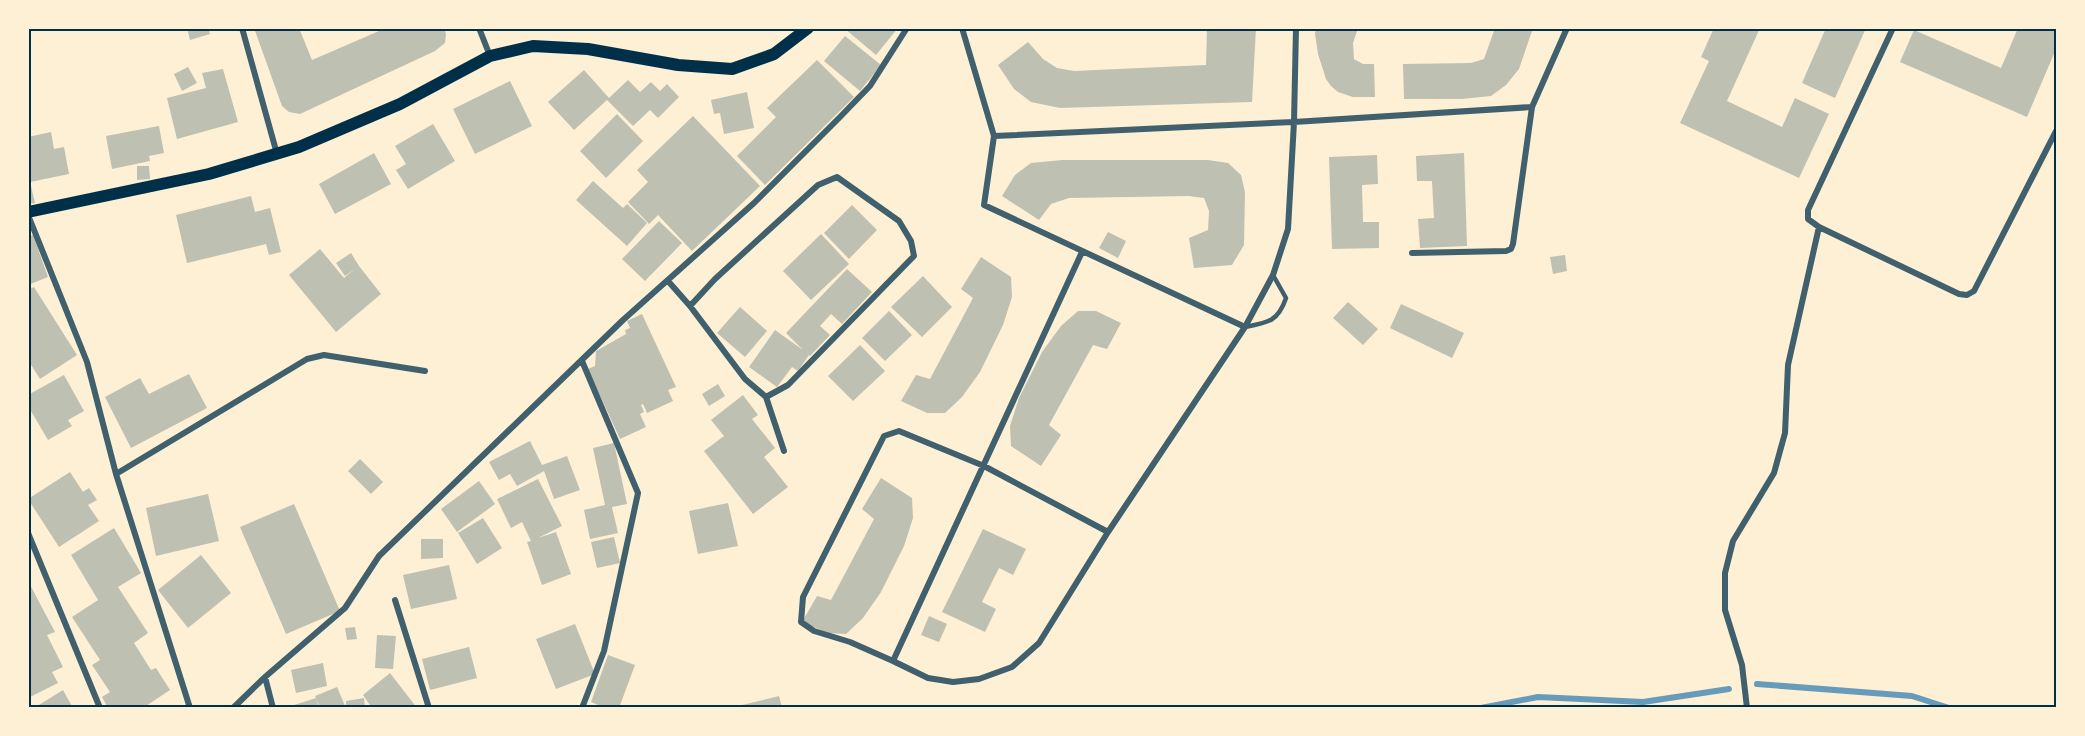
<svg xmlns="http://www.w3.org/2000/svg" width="2085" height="736" viewBox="0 0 2085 736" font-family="'Space Grotesk',sans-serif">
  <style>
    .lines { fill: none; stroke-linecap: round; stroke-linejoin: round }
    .stream { stroke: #669bbc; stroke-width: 6 }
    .building { fill: #bec0b2 }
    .service { stroke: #3f606c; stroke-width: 4.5 }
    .minor { stroke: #3f606c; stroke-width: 6 }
    .secondary { stroke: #003049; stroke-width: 12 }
    .neatline { fill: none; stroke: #003049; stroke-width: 2 }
  </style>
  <rect width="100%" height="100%" fill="#fdf0d5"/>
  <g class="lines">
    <path class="stream" d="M1757,684L1912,696L1949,708
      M1481,708L1538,697L1643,702L1729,689"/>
  </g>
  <path class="building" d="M187,28H208L210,34L190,40Z
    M254,28H299L312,60L386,28H444L446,34L445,43L435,51L300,114L289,112L282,106Z
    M844,28H898L876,55Z
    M1207,28H1256L1252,102L1060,108L1031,102L1014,89L998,65L1028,42L1043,59L1057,68L1074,71L1206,65Z
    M1316,28H1358L1353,43L1354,59L1363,64H1374L1375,97H1353L1338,92L1331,86L1326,79L1318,54L1315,34Z
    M1495,28H1533L1519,69L1506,85L1491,96L1462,99H1404L1403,64L1471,63L1484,59Z
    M1714,28H1760L1727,101L1782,127L1795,98L1829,114L1799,178L1680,123L1709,61L1701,57Z
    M1826,28H1866L1835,98L1802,83Z
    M2018,28H2056V49L2027,117L1900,62L1914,30L2001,68Z
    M845,36L881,65L860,91L824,61Z
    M817,60L854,97L765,185L737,156L776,117L767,108Z
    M188,67L197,83L182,91L174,74Z
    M223,69L238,122L177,139L167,98L206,88L202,73Z
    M584,70L609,98L628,80L640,92L651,82L660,91L667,84L679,97L658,118L650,110L633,126L607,100L574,130L548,102Z
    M510,81L532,126L475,154L453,109Z
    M747,92L754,128L724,134L720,113L714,114L711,100Z
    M617,114L643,141L606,178L580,151Z
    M693,116L760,186L692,251L658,215L649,224L628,202L648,182L637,170Z
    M433,124L455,161L408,189L396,170L406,164L395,146Z
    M159,126L164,153L149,156L150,161L112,169L106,136Z
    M51,132L54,149L64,147L69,174L30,182L35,203L28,204V137Z
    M374,153L391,184L335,214L319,184Z
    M1464,153L1467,246L1420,248L1418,219L1434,218L1432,181H1417L1416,156Z
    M1377,155L1378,184L1362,185L1363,222H1379V248L1332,249L1329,157Z
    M1062,160H1208L1228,163L1241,175L1245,192L1244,245L1232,265L1194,268L1189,238L1208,230L1209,211L1204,198L1189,196L1069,198L1051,204L1039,220L1002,196L1015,175L1031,163Z
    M137,166H149L150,179L137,180Z
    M593,181L623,208L627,204L647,223L627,246L576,200Z
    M251,196L255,212L270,208L281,252L269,255L266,244L187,263L176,215Z
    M852,205L877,230L849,259L824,233Z
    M659,221L682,243L645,281L622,259Z
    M1108,232L1126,241L1118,258L1099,248Z
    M821,234L849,264L811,300L783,271Z
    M33,235L48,277L28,285V237Z
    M320,249L344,278L355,269L345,276L336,263L351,253L359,266L381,294L336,332L289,275Z
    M1565,255L1567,271L1553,274L1550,257Z
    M981,257L1011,277L1012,297L1003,325L980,372L962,397L945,413H927L901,401L916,375L930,379L973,298L961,289Z
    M847,269L872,292L842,324L831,314L820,326L830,335L810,356L809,355L798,371L792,367L777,387L749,367L775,330L803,350L786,333Z
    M923,276L952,307L922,337L891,307Z
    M34,287L77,355L40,379L28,360V290Z
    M1348,302L1378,329L1363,345L1333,318Z
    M1401,304L1464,333L1452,358L1390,328Z
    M740,307L767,331L745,357L717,333Z
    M889,311L912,335L885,361L862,338Z
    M1078,311H1096L1121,323L1107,349L1093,345L1049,425L1061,435L1041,466L1011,446L1010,426L1019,398L1042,352L1061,326Z
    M642,314L676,387L668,390L673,401L647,413L643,404L641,405L644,412L640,414L646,427L620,439L588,369L595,366L596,351L626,334L625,330L630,328L627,321Z
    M860,345L885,371L853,401L828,376Z
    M189,374L207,408L131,448L105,397L140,378L149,394Z
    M64,375L84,411L68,420L72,426L48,440L28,406V395Z
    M718,384L725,396L709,406L702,394Z
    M743,395L758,415L752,419L775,448L764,457L788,487L753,514L704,451L724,436L711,420Z
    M530,441L542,465L567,456L580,490L554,499L544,471L517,486L510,474L499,480L489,462Z
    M614,443L627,504L612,507L618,533L590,539L584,510L605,505L593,448Z
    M360,459L383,482L371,494L348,471Z
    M70,472L83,492L89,488L97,500L88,505L99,521L59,547L28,499Z
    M881,478L912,498L913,518L904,546L881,592L863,618L846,634L828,633L802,622L817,596L831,600L874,519L862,509Z
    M538,479L562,526L538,538L556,532L571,574L542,585L527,542L531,541L522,522L511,528L497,499Z
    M479,481L495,504L457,532L441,509Z
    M208,494L219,541L156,556L146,508Z
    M728,503L738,546L698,554L689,511Z
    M294,504L340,611L286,634L240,527Z
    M483,518L502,548L477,564L458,533Z
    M114,528L141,573L118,587L148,633L134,643L151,670L156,668L170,690L143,708H108L102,697L110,692L92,665L100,660L72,617L98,600L71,555Z
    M983,529L1026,549L1013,575L999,568L982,602L996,609L985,632L942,612Z
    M614,537L620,563L597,568L591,542Z
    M421,539H443V558L421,559Z
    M201,555L231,593L188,628L158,590Z
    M449,565L457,599L411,609L403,575Z
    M28,581L55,632L47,635L63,667L52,672L58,683L28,698Z
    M929,616L947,624L939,642L921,635Z
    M575,624L595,674L556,689L536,639Z
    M355,627L357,639L347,640L345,628Z
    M377,635L396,636L393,669L375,668Z
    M469,647L477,678L430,690L422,659Z
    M608,655L635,665L619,708H605L591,702Z
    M323,663L327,686L296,693L291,670Z
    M390,673L417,708H372L363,695Z
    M337,687L346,708H320L316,699L319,708H292L291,706L316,698L315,696Z
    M63,690L73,708H34Z
    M779,696L782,708H734V707Z
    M364,698L365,708H346V701Z"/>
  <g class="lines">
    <path class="service" d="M1245,327C1267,323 1278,322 1286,298L1273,275"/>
    <path class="minor" d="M242,28L277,154
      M479,28L490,56
      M962,28L994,136L984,205L1245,327
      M1893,28L1808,210V219L1819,227L1959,294L1967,295L1974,291L2056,131
      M994,136L1294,122L1532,107
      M28,215L87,362L116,474L190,708
      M1082,252L893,661L928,678L953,682L979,679L1012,667L1039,643L1108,532L1245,327L1273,275L1288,229L1294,122L1296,28
      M1412,253L1506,251L1511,249L1513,244L1532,107L1567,28
      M668,281L690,306L745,379L766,397L784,451
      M690,306L715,279L818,185L837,177L899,221L911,241L914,256L788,385L766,397
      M116,474L307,359L324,355L425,371
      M28,533L100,708
      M395,600L429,708
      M893,661L850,642L814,631L801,622L803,597L884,436L899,431L984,466L1108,532
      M265,677L273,708
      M233,708L265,677L345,608L379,556L623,320L754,203L840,117L870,86L907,28
      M582,708L604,651L638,493L582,361
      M1747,708L1742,665L1725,610V573L1733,541L1774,473L1785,433L1788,365L1819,227"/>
    <path class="secondary" d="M28,212L209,174L299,147L400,104L490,56L533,46L588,49L678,65L732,69L774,54L808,28"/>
  </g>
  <rect width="2085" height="736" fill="none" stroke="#fdf0d5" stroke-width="60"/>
  <rect x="30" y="30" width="2025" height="676" class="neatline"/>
</svg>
